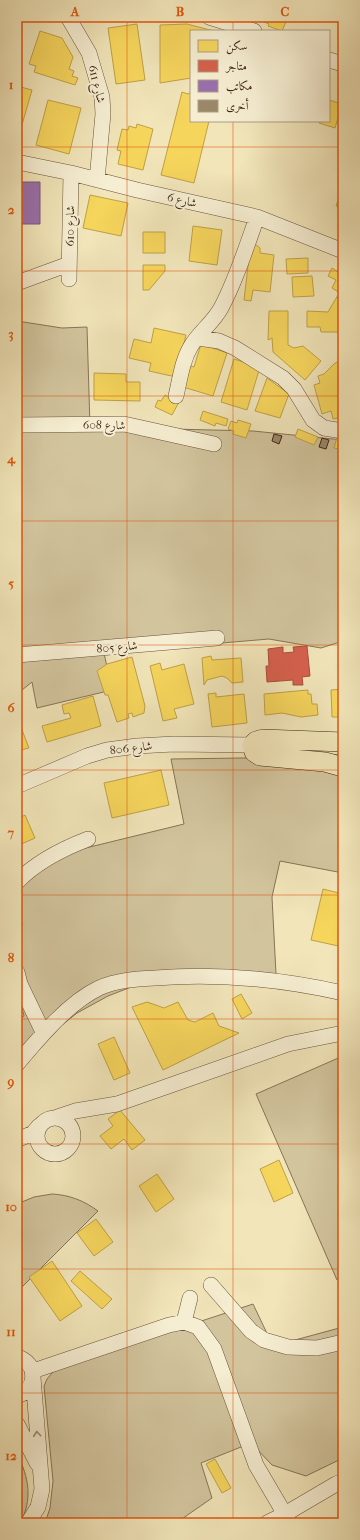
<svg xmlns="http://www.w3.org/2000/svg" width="360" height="1540" viewBox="0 0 360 1540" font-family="'IM FELL French Canon',Amiri,serif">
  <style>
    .green { fill: #d2c49d; stroke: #877458 }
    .homes { fill: #f6d55c; stroke: #bea046 }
    .shops { fill: #d6604d; stroke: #a84e3b }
    .offices { fill: #9970ab; stroke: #7d597d }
    .building { fill: #9a8869; stroke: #3c2412 }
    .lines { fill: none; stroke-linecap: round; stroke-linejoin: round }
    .minor-casing { stroke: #69543c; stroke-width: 16 }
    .major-casing { stroke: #3c2412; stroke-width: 20 }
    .minor { stroke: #f6eed2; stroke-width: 15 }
    .major { stroke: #f1e5b9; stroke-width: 19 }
    .oneway { stroke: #998972 }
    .grid { fill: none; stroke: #df560c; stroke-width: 1; stroke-opacity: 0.55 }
    .labels { text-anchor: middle; stroke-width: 4; stroke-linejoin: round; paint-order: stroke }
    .street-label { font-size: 12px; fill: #3c2412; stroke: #f6eed2 }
    .neatline { fill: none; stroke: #df560c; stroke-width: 1.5 }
    .grid-label { font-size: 13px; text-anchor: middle; font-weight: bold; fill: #df560c }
  </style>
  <rect width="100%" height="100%" fill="#f1e5b9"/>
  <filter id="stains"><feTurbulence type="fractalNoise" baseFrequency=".005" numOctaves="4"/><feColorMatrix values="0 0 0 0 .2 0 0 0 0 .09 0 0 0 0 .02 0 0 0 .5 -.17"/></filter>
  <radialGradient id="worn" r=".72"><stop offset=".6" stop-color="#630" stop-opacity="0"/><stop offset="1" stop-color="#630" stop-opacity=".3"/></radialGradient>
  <path class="green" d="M17,321L62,328L87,327L90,427L253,431L343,440V641L321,648L269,639L104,653L112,690L37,708L32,682L17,694Z
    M343,754V873L280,861L272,897L276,974L139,984L108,996L77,1013L62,1025L23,1067L17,1077V1020L24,1016L17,986V884L61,854L184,824L171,759L315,757Z
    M343,1056V1277L337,1280L256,1094Z
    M52,1194C69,1195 83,1200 98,1211L17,1292V1204L34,1197Z
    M253,1304L273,1346L343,1327V1458L306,1476L272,1465L251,1443L201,1463L212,1498L176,1523H45L50,1508L53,1481L44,1386L47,1379L57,1367L89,1358Z
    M17,1454C29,1477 33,1500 20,1523H17Z"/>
  <path class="homes" d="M258,17H288L282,31L268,26L269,24L257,19Z
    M137,24L145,80L116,84L108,28Z
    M187,24L214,31H191V78L160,83V25Z
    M40,31L62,38L73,57L69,69L74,71L72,76L78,78L75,85L34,72L36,66L29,64Z
    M17,86L32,90L19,135H17Z
    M182,92L188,94L191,92V121H209L194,183L161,175Z
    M48,100L81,108L69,154L36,145Z
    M329,100L342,104L335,128L319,123L320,121H329Z
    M137,124L153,129L143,170L118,164L121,151L117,150L122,129L128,130L129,126L136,128Z
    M343,185V208L336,206Z
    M90,195L128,203L121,236L83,228Z
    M193,226L222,230L217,265L189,261Z
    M143,232H165V253H143Z
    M251,241L260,248V253L274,255L270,292L253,290L251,301L244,300Z
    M308,258V273L287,274L286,259Z
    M143,265H165V271L149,290H143Z
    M332,268L343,275V295L332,288L336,280L328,276Z
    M312,276L314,296L293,297L292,277Z
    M338,295L343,298V324L338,332H321L320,327H307V311L328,312Z
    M269,311H288V345L294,348L303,346L321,361L305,380L273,352L272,338L268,340Z
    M154,328L186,335L176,377L149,371L151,363L129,358L134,339L151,343Z
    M201,344L227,353L213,396L183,387L191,366L194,367Z
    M343,358V417L333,419L331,411L322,414L314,385L320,383L318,376L324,374L334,364Z
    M234,359L260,367L247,410L221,402Z
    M94,373L126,374V382H140V401L94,400Z
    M267,378L289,394L280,418L255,411Z
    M165,395L179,402L172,415L155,407L158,400L161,401Z
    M203,411L228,419L226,426L216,423L215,426L200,420Z
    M238,420L251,424L246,438L233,434L234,431L228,429L231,421L237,423Z
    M298,429L318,437L314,445L295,437Z
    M337,437L343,439V450L334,448Z
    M211,656L212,660L241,658L243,682L232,683L227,678L222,676L207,680L204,685L202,658Z
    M132,657L145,706L144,713L133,717L132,713L128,714L129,718L117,722L108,695H105L97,671L107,664Z
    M160,663L162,670L184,664L194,704L174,709L177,718L163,721L150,666Z
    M343,689V717H332L331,690Z
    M308,690V694H311L312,704H317L318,715L301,717L282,713L265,715L264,694Z
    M216,693V697L244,694L247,723L212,727L208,694Z
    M93,696L101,726L47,742L42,726L71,718L69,713L64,714L62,705Z
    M17,717L29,748L17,751Z
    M161,770L169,805L112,818L104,783Z
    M25,815L35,838L17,846V819Z
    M323,889L343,894V947L311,940Z
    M241,994L252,1013L242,1019L232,999Z
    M147,1002L164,1008L178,1002L188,1020L195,1022L213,1013L219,1026L239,1033L163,1070L132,1007Z
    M114,1037L130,1073L114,1080L98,1044Z
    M120,1110L145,1140L132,1150L124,1139L111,1149L100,1136L113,1126L108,1119Z
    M279,1160L293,1193L274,1202L260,1169Z
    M157,1174L174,1199L156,1212L139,1186Z
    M96,1219L113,1242L94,1256L77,1233Z
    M52,1261L82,1306L60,1321L29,1277Z
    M80,1271L112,1299L102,1309L71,1281Z
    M215,1459L231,1488L222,1493L206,1464Z"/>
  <path class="shops" d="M307,646L310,676L302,677L303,685H293V680L267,682L266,666H269L268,649L283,647V653L294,652L293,647Z"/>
  <path class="offices" d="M17,182H40V224H17Z"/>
  <path class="building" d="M274,434L282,436L279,444L272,441Z
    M322,438L329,440L326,449L319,447Z
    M17,911H19L22,925H17Z"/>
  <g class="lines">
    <defs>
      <path id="minor" d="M68,17L89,53L102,97L103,114L97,180
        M209,17L254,31
        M329,60L343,64
        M17,162L71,173L137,190L257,217L343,251
        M69,279L71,173
        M17,283L69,264
        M198,338L219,341L235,348L283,378L294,389L313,420L324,428L343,431
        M176,396C180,379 182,361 191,346C199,332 213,323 221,308C236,280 246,248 257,217
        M17,425L124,424L214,444
        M17,655L217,638
        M17,786L87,756L107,750L137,746L174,744L252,745
        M17,882C36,862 62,849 88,839
        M17,972L20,984L43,1032
        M17,1064C39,1038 68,1003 99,988C117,980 136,979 155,978C219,973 281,979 343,993
        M57,1117L75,1111L117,1104L288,1044L343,1033
        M37 1136a18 18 0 1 1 36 0a18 18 0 1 1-36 0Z
        M17,1140L33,1133L39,1126
        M211,1285L251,1331L264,1340L288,1347L317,1348L343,1342
        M184,1322L190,1298
        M17,1357C38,1362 38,1390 17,1396
        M33,1371L169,1325L184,1322L198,1327L214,1349L256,1465L290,1523
        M17,1424L37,1463
        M28,1523L38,1507L42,1489L33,1377
        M267,1523L285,1514L336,1484L343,1481"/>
      <path id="major" d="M343,742L263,739L256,741L252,745L254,752L260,756L325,762L343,767"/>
    </defs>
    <use href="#minor" class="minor-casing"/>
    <use href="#major" class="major-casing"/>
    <use href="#minor" class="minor"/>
    <use href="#major" class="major"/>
  </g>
  <defs><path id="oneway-chevron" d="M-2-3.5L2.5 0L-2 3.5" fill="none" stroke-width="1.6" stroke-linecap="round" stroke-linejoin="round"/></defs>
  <use class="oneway" href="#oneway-chevron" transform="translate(37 1434) rotate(-95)"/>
  <path class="grid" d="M127,17V1523M233,17V31M233,121V1523M17,147H343M17,271H343M17,396H343M17,521H343M17,645H343M17,770H343M17,895H343M17,1019H343M17,1144H343M17,1269H343M17,1393H343"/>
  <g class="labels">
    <g class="street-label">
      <text transform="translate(97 84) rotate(76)" y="4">شارع 611</text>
      <text transform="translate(182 200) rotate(13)" y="4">شارع 6</text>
      <text transform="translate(70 226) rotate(-89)" y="4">شارع 610</text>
      <text transform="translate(104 425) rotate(1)" y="4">شارع 608</text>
      <text transform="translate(117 647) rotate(-5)" y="4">شارع 805</text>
      <text transform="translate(131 748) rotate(-7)" y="4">شارع 806</text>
    </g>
  </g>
  <rect width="360" height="1540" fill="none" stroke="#f1e5b9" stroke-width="44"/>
  <rect x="190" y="30" width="140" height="92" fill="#f6eed2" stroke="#ac9d85"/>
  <rect x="198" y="40" width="20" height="12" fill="#f6d55c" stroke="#ac9d85"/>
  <text x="226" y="50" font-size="12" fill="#3c2412">سكن</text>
  <rect x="198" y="60" width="20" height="12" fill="#d6604d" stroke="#ac9d85"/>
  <text x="226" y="70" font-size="12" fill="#3c2412">متاجر</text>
  <rect x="198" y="80" width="20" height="12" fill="#9970ab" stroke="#ac9d85"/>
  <text x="226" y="90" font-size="12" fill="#3c2412">مكاتب</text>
  <rect x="198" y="100" width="20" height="12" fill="#9a8869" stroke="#ac9d85"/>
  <text x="226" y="110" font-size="12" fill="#3c2412">أخرى</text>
  <rect x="22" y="22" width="316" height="1496" class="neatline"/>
  <g class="grid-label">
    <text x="75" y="16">A</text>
    <text x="180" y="16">B</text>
    <text x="285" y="16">C</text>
    <text x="11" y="89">1</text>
    <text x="11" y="214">2</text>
    <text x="11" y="338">3</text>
    <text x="11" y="463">4</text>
    <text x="11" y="588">5</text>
    <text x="11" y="712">6</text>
    <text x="11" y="837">7</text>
    <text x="11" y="962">8</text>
    <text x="11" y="1086">9</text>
    <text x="11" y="1211">10</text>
    <text x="11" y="1336">11</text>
    <text x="11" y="1460">12</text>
  </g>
  <rect width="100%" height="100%" filter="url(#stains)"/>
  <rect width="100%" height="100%" fill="url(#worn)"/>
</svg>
